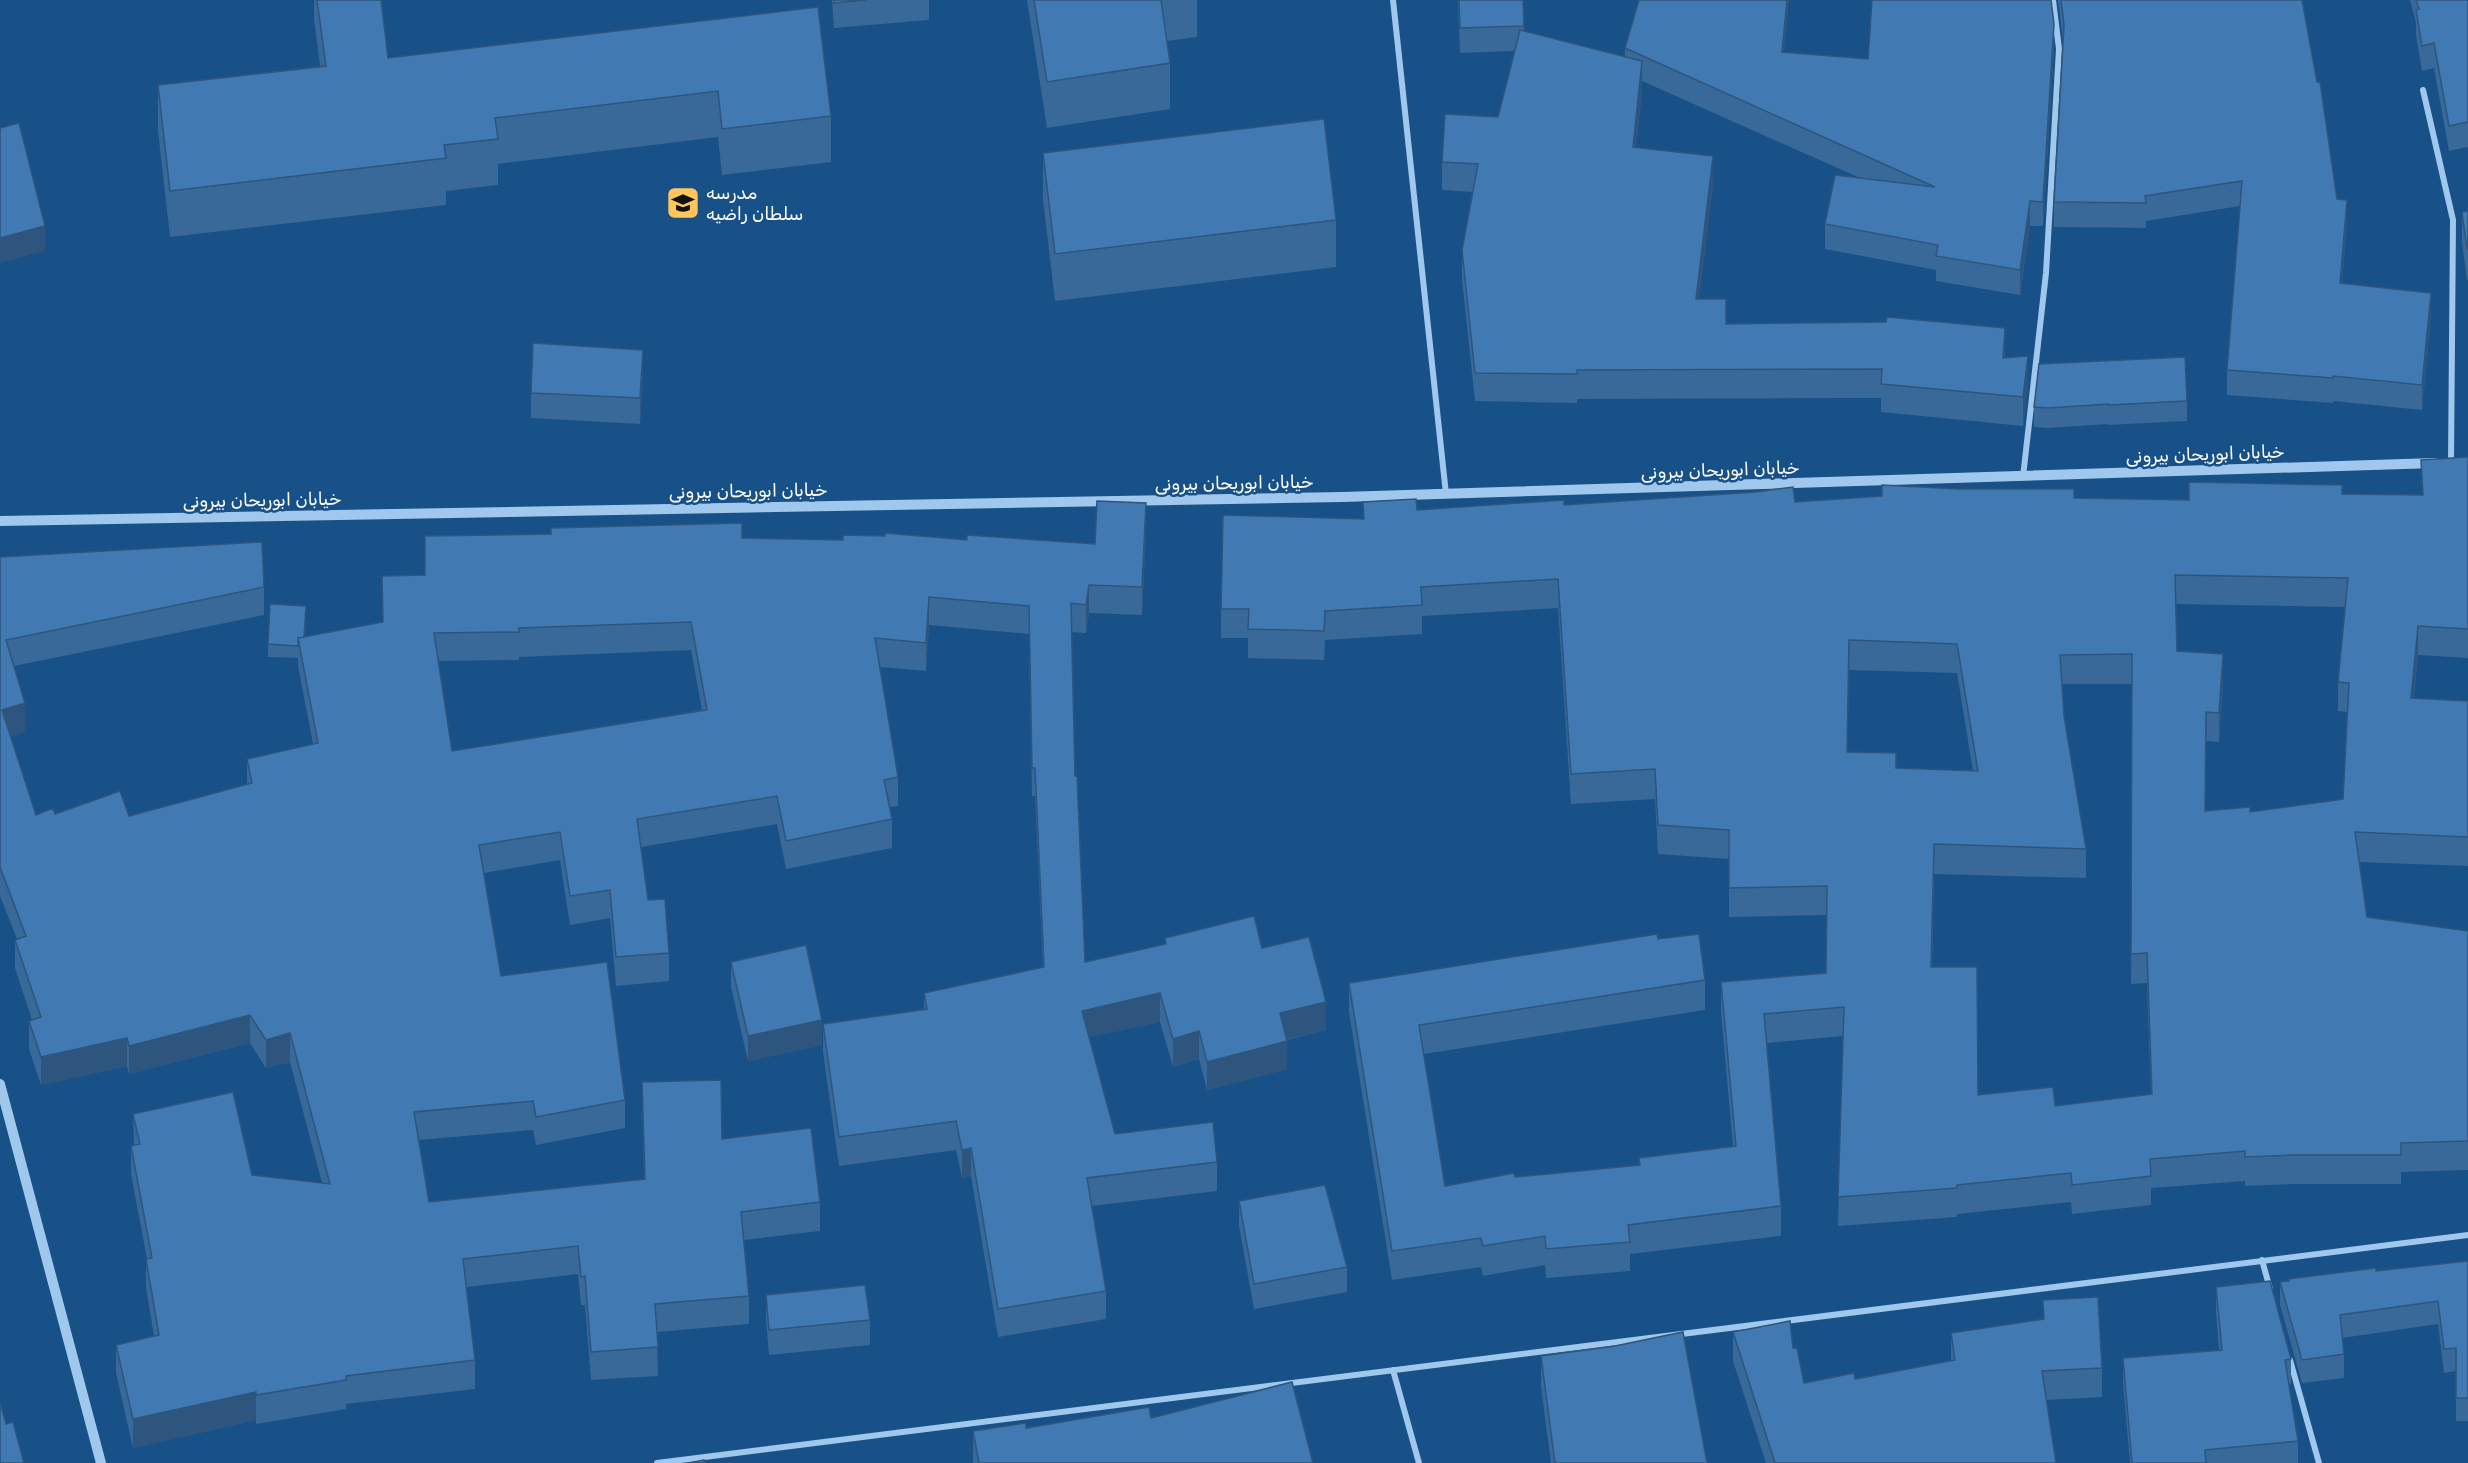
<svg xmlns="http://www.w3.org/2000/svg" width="2468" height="1463" viewBox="0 0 2468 1463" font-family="Rubik,Vazirmatn,sans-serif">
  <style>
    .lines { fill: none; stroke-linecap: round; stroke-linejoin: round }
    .minor { stroke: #a0c8ed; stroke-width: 6 }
    .tertiary { stroke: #a0c8ed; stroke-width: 10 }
    .wall { fill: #386999; fill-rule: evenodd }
    .shaded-wall { fill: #2e557d }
    .building { fill: #417ab2; stroke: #2e557d; stroke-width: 1.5; fill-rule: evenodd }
    .labels { text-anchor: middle; stroke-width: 5; stroke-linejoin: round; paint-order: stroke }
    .poi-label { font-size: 18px; fill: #fff; stroke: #185088; text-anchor: start }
    .street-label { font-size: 18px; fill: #fff; stroke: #185088 }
  </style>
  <rect width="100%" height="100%" fill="#185088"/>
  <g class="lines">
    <path class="minor" d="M1393,0L1446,494
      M2423,90L2453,220L2451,462
      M2023,477L2046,273L2059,49L2053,0
      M2262,1260L2270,1289
      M2290,1360L2319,1463
      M1393,1370L1419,1463
      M657,1463L2468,1235"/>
    <path class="tertiary" d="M0,521L1342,497L2435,463
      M0,1084L101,1463"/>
  </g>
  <path class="wall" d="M314,0H381L388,58L818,7L831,116V162L722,175L718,137L498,164V185L446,191V205L170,237L158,131V85L320,66L314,19Z
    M832,0H929V20L834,28Z
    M1027,0H1197V37L1167,41L1170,63V109L1047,128Z
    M1458,0H1523L1524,31L1625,57V48L1789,0L1784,52L1868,59L2054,49L2043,226H2030L2020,295L1936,281V270L1825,249V224L1860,178L1642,81V90L1636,147L1713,185L1699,299L1726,324L2005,358L2028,385L2023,426L1881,412V398L1577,399V403L1475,401L1462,279V250L1473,192L1442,190V162L1498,117L1515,51L1460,53Z
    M2058,0H2302L2337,199L2347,225L2342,283L2431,317L2422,410L2333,401V403L2227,395V370L2240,206L2146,221V228L2054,227V202L2063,41Z
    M2410,0H2468V147L2449,151L2434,68L2422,71L2416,35V23Z
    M1043,153L1336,220V267L1055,301L1043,199Z
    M2468,211V280H2467L2462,243V212Z
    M643,375L640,424L531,418V393Z
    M2187,401V421L2108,425V424L2048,428L2034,427V407Z
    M2468,457V658L2418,655L2414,698L2468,701V866L2359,862L2367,917L2468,931V1170L2401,1172V1184H2294L2245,1186V1181L2151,1188V1205L2072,1214L2071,1202L1957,1214V1217L1838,1226L1843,1036L1767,1043L1781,1206V1236L1630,1254V1271L1546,1278L1545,1265L1483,1276L1481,1267L1392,1280L1349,1012V983L1658,939L1705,980V1010L1424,1054L1445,1186L1515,1177L1639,1165V1158L1733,1146L1721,1012V982L1826,973L1827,915L1729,917V859L1658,854L1655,799L1571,804L1558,608L1422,616V634L1325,640L1324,660L1248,658V638H1221V609L1363,519V502L1417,510L1564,505L2074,498L2189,500L2342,494L2422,495L2421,460ZM2176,604L2345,607L2338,682V711L2347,712L2343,799L2250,812L2205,811L2206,741L2219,742L2223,683L2177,651ZM1849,670L1957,673L1973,771L1896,768L1847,752ZM2062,684H2132L2131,984L2147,983L2151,1094L2055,1106L1978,1095L1932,967L1934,874L2086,878V849L2064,716Z
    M1146,532L1142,615L1089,613L1086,633L1072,632L1075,776L1085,962L1165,944V938L1262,948L1326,1030L1287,1040V1069L1207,1090L1199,1059L1173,1067L1160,1022L1089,1037L1115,1134L1217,1162V1191L1092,1206L1106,1291V1319L998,1337L971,1176L962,1178L956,1150L839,1166L823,1052V1024L924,1010V993L1043,968L1035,796H1032L1029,634L929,625L926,671L880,667L898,777V806L889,807L892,819V848L786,869L777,824L641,847L648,900L669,953V981L616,986L610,918L570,925L560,860L484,873L501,976L625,1100V1128L536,1145L533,1130L419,1140L429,1202L644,1179L642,1082L722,1139L820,1202V1231L744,1240L749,1296V1324L657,1332L658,1376L591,1380L585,1305H581L578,1274L466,1287L475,1360V1389L346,1404V1409L256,1424V1420L133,1448L116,1373V1345L154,1336L146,1287V1259H147L131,1174V1146L134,1145L133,1114L252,1175L322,1183L290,1062L266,1068L250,1043L129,1074L127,1066L41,1085L29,1049V1021L32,1020L15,968V940L17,939L0,896V557L264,587V615L14,666L25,732L10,736L36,815L55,814L129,816L247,784V759L313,744L298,666V658L268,657V644L306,619L305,637L383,622L425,575L742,538L843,540H967L1095,544ZM691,650L702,710L452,751L438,661L519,660V657Z
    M731,962L822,1045L748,1061L731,987Z
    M1239,1201L1347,1267V1292L1254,1309L1239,1226Z
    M2468,1261V1421H2456V1371L2444,1373L2438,1324L2342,1338L2344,1354V1378L2302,1383L2280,1305V1282Z
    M2216,1287L2291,1359V1384L2289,1385L2298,1441V1463H2130L2123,1383V1358L2219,1350L2216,1312Z
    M766,1295L870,1320V1345L769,1355L766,1320Z
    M2043,1300L2102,1368V1397L2046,1400L2056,1463H1766L1733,1361V1332L1793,1348L1804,1383L1855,1379L1951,1361V1333L2043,1319Z
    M1541,1356L1707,1463H1551L1541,1387Z
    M1151,1418L1313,1463H973V1431Z"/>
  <path class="shaded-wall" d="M1787,0H1789L1782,77V52Z
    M2054,24V49L2043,226V202Z
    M1642,61V90L1633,176V147Z
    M1713,156V185L1696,328V299Z
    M2347,200V225L2340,308V283Z
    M2030,201V226L2020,295V270Z
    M45,226V251L0,263V238Z
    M2431,293V317L2422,410V385Z
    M2005,328V357L2003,387V358Z
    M643,350V375L640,424V398Z
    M2028,356V385L2023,426V397Z
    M1146,503V532L1142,615V587Z
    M1089,585V613L1086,633V605Z
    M929,597V625L926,671V643Z
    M2418,626V655L2411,727V698Z
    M1849,640V670L1847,781V752Z
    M2223,654V683L2219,742V713Z
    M25,703V732L2,739V710Z
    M1160,993V1022L1082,1039V1011Z
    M1326,1002V1030L1280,1041V1013Z
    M250,1015V1043L129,1074V1046Z
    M822,1020V1045L748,1061V1036Z
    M1199,1031V1059L1173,1067V1039Z
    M290,1033V1062L266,1068V1040Z
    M127,1038V1066L41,1085V1057Z
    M1287,1041V1069L1207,1090V1062Z
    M971,1148V1176L962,1178V1150Z
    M256,1392V1420L133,1448V1419Z"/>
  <path class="building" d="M317,0H381L388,58L818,7L831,116L722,129L718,91L495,118L498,139L444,145L446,158L170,191L158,85L326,66Z
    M834,0H866L834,3Z
    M1034,0H1161L1170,63L1047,82Z
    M1459,0H1523L1524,26L1460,28Z
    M1639,0H1787L1782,52L1868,59L1872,0H2051L2054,24L2043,202L2030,201L2020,270L1936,256L1938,245L1825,224L1835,175L1935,187L1625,48Z
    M2061,0H2302L2317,82H2320L2337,199L2347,200L2340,283L2431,293L2422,385L2333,376V378L2227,370L2242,181L2145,196L2146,203L2054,202L2064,25Z
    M2416,0H2468V122L2449,126L2434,43L2422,46L2416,10L2419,9Z
    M1520,30L1642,61L1633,147L1713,156L1696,299H1726V324L1886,322L1887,317L2005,328L2003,358L2028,356L2023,397L1881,384L1882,369L1577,370V374L1475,373L1462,250L1478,164L1442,162L1445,114L1498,117Z
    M1324,119L1336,220L1055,254L1043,153Z
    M19,123L45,226L0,238V128Z
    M2468,211V249H2467L2462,212Z
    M533,343L643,350L640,398L531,393Z
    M2185,357L2187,401L2108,405V404L2048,408L2034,407L2039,364Z
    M2468,457V629L2418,626L2411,698L2468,701V837L2355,832L2367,917L2468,931V1141L2401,1143V1155H2294L2245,1157V1151L2150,1159L2151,1176L2072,1185L2071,1173L1957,1185V1188L1838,1197L1844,1007L1764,1014L1781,1206L1628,1225L1630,1242L1546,1249L1545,1236L1483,1246L1481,1238L1392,1251L1349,983L1657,934L1658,939L1699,934L1705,980L1419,1025L1445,1186L1514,1173L1515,1177L1640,1165L1639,1158L1736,1146L1721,982L1826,973L1827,886L1729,888V830L1658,825L1655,769L1571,774L1558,579L1421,587L1422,605L1325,611L1324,631L1248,629L1249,609H1221L1223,515L1364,519L1363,502L1416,499L1417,510L1564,500V505L1755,492L1793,487L1795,502L1882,496V485L1959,489H2074V498L2189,500V482L2342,485V494L2423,495L2421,460ZM2175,575L2348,578L2338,682L2349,683L2343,799L2250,812V807L2205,811L2206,712L2219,713L2223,654L2177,651ZM1849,640L1957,644L1978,771L1896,768V753L1847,752ZM2132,654L2131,954L2147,953L2152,1094L2055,1106L2053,1087L1978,1095L1977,967H1931L1934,844L2086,849L2064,716L2060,655Z
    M1097,501L1146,503L1142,587L1089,585L1086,605L1071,603L1075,776H1077L1085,962L1166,944L1165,938L1254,916L1262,948L1309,937L1326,1002L1280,1013L1287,1041L1207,1062L1199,1031L1173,1039L1160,993L1082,1011L1115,1134L1213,1122L1217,1162L1087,1178L1106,1291L998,1309L971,1148L962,1150L956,1121L839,1137L823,1024L927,1009L924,993L1044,967L1035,768H1032L1029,606L929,597L926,643L875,638L898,777L884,780L892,819L786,841L777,796L637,819L648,900L665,899L669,953L616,957L610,890L570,896L560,832L479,845L501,976L607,962L625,1100L536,1117L533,1101L414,1112L429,1202L645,1179L642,1082L721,1080L722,1139L811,1128L820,1202L741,1212L749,1296L655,1304L658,1347L591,1352L585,1276L581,1277L578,1246L463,1259L475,1360L346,1376V1380L256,1395V1392L133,1419L116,1345L159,1335L146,1259L152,1258L131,1146L140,1144L133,1114L233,1092L252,1175L330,1184L290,1033L266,1040L250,1015L129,1046L127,1038L41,1057L29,1021L41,1017L15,940L26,936L0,867V557L262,542L264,587L6,640L25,703L2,710L36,815L53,808L55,814L120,791L129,816L252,783L247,759L318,743L298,638L383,622L382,576L425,575V536L551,534V528L742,523V538L843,540V535L885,536V533L967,540V535L1095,544ZM691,622L707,710L452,751L434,633L519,632V628Z
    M270,604L306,606L304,637L298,638V646L268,644Z
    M806,945L822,1020L748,1036L731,962Z
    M1325,1185L1347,1267L1254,1284L1239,1201Z
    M2468,1261V1398H2456V1348L2444,1349L2438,1301L2340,1315L2344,1354L2302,1360L2280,1282L2289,1281L2288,1279L2376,1268V1271Z
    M2270,1281L2291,1359L2285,1360L2298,1441L2205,1450L2206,1463H2132L2123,1358L2222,1350L2216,1287Z
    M865,1285L870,1320L769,1330L766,1295Z
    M2098,1297L2102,1368L2042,1371L2056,1463H1775L1733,1332L1790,1321L1793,1348H1797L1804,1383L1854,1373L1855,1379L1955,1360L1951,1333L2044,1319L2043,1300Z
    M1683,1332L1707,1463H1555L1541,1356L1615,1346Z
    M1292,1382L1313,1463H979L973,1431L1026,1423V1428L1149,1407L1151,1418Z
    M0,1402L6,1424L13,1422L24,1463H0Z
    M704,1460V1463H690Z"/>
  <defs>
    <symbol id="school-square" viewBox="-11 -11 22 22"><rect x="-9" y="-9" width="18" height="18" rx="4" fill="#ffc65d" stroke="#185088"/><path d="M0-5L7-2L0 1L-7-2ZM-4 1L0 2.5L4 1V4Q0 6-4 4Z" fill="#111"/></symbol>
  </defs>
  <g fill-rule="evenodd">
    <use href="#school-square" x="664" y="184" width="38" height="38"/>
  </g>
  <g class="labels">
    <g class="poi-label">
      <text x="706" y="199">مدرسه<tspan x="706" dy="21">سلطان راضیه</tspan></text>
    </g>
    <g class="street-label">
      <text transform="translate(2205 454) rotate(-2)" y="6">خیابان ابوریحان بیرونی</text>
      <text transform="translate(1720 470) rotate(-2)" y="6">خیابان ابوریحان بیرونی</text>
      <text transform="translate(1234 483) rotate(-1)" y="6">خیابان ابوریحان بیرونی</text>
      <text transform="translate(748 491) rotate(-1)" y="6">خیابان ابوریحان بیرونی</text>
      <text transform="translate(262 500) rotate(-1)" y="6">خیابان ابوریحان بیرونی</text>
    </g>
  </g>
</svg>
